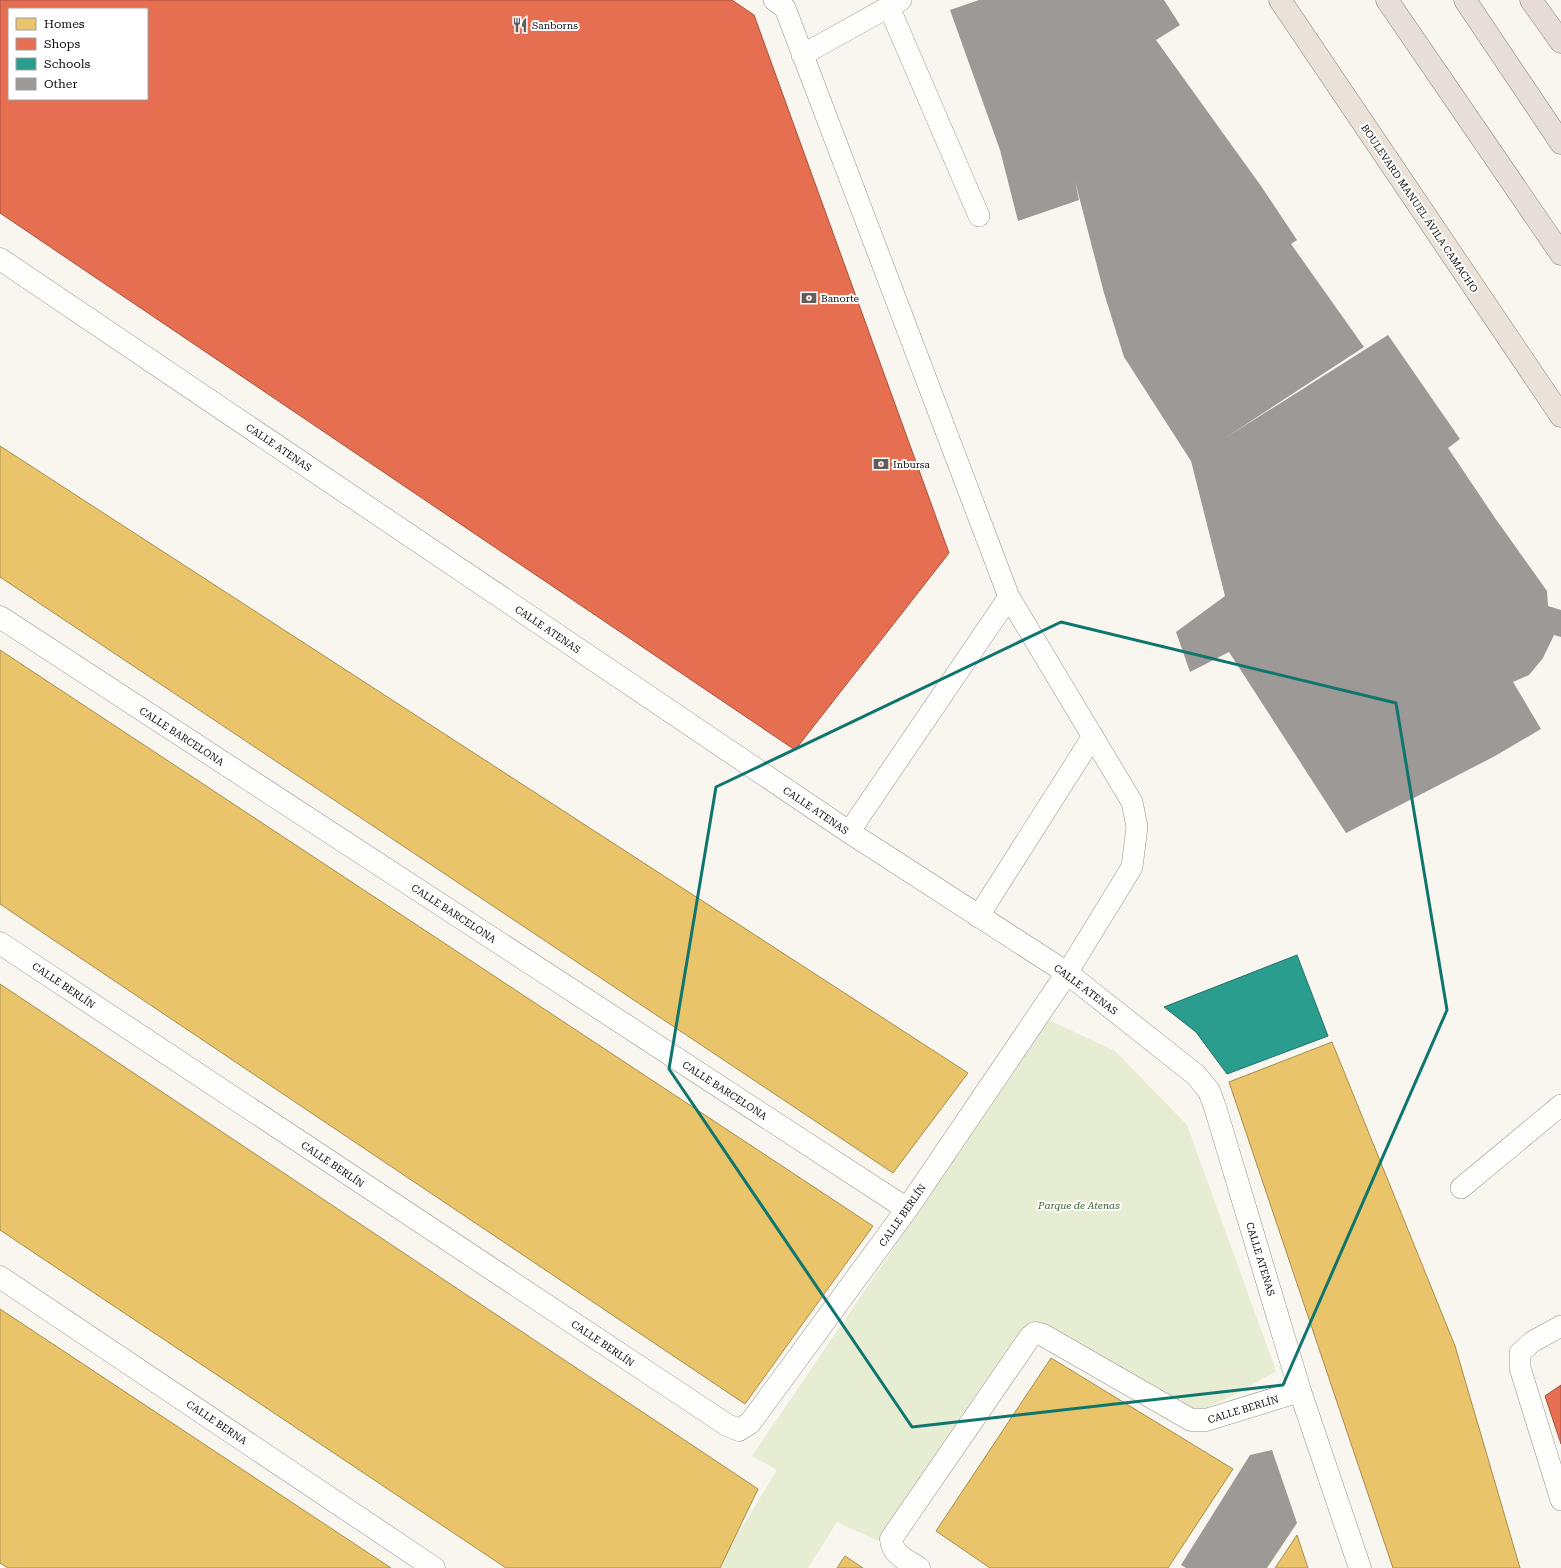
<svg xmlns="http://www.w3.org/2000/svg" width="1561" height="1568" viewBox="0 0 1561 1568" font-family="'Roboto Serif',serif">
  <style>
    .green { fill: #e6edd2 }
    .homes { fill: #e9c46a; stroke: #a78d4e }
    .shops { fill: #e76f51; stroke: #a5513c; fill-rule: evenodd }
    .schools { fill: #2a9d8f; stroke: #217268 }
    .building { fill: #9c9996 }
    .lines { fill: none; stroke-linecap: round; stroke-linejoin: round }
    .service-casing { stroke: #93918f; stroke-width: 22 }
    .minor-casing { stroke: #93918f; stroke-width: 23 }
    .primary-casing { stroke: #807f7c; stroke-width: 23 }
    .trunk-casing { stroke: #807f7c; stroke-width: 23 }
    .motorway-casing { stroke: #807f7c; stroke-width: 23 }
    .service { stroke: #fefefd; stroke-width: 21 }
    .minor { stroke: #fefefd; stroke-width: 22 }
    .primary { stroke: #eae2d9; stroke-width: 22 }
    .trunk { stroke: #e8ded8; stroke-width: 22 }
    .motorway { stroke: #e7dbd6; stroke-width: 22 }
    .marked { fill: none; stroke: #0f766e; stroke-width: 3; stroke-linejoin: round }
    .labels { text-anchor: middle; stroke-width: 4; stroke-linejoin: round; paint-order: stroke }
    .poi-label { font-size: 10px; fill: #0c0c0c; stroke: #fff; text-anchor: start }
    .street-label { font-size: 10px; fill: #0c0c0c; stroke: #fff }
    .park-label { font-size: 10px; font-style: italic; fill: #395d22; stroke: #fff }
  </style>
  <rect width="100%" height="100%" fill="#f9f6f0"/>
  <path class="green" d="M1049,1020L1115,1051L1187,1125L1276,1371L1234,1395L1194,1413L1028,1323L881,1542L837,1522L808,1568H717L777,1470L752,1456Z"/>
  <path class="homes" d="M0,446L968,1073L893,1173L0,577Z
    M0,650L873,1226L745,1404L0,904Z
    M0,984L758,1489L720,1568H506L0,1230Z
    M1332,1042L1455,1346L1520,1568H1393L1229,1082Z
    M0,1309L391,1568H8L0,1563Z
    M1051,1358L1233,1469L1168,1568H990L936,1531Z
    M1297,1535L1308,1568H1275Z
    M845,1556L863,1568H837Z"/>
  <path class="shops" d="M0,0H732L754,15L949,553L795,750L0,213ZM9,9H147V99H9Z
    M1561,1385V1444L1545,1396Z"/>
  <path class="schools" d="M1297,955L1328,1036L1227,1074L1196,1032L1164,1007Z"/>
  <path class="building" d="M979,0H1164L1180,25L1156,40L1261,186L1297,240L1291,244L1364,347L1222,440L1388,335L1460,439L1448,448L1495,518L1547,591L1548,606L1561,610V637L1554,635L1543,658L1529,675L1513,682L1541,729L1495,756L1346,833L1229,652L1190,672L1176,632L1225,596L1191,461L1124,357L1104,293L1075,181L1079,200L1018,221L1000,150L950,10Z
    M1272,1450L1297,1523L1267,1568H1186L1181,1565L1250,1455Z"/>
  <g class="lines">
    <defs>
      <path id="service" d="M774,0L785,8L1009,597L1132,802L1137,827L1132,867L1067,973
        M889,7L979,216
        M802,55L901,0
        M849,832L1009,597
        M978,917L1093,736
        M1461,1188L1561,1105
        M1561,1326L1532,1342L1520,1353V1368L1561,1500"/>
      <path id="minor" d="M0,259L849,832L1067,973L1196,1075L1209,1091L1215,1107L1300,1391L1360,1568
        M0,617L907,1209
        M0,943L727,1425L739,1430L750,1423L907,1209L1067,973
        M0,1277L434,1568
        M919,1568C907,1560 892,1555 891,1539L1030,1337L1035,1333L1043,1335L1191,1420H1206L1300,1391"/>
      <path id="primary" d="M1280,0L1561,416"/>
      <path id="trunk" d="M1387,0L1561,254
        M1465,0L1561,143"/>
      <path id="motorway" d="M1531,0L1561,42"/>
    </defs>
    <use href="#service" class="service-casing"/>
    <use href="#minor" class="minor-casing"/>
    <use href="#primary" class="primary-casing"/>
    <use href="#trunk" class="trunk-casing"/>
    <use href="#motorway" class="motorway-casing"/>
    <use href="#service" class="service"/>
    <use href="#minor" class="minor"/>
    <use href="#primary" class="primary"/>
    <use href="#trunk" class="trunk"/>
    <use href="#motorway" class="motorway"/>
  </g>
  <path class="marked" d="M1061,622L1396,703L1447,1010L1283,1385L912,1427L669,1069L716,787Z"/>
  <defs>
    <symbol id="restaurant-bare" viewBox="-9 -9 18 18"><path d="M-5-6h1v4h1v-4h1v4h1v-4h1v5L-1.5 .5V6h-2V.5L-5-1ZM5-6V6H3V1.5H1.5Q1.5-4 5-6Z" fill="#5f5e5c" stroke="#fff" stroke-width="2.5" paint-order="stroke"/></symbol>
    <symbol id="bank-bare" viewBox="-9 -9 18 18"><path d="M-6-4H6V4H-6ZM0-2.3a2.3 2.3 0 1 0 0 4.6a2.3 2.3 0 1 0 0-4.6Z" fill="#5f5e5c" stroke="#fff" stroke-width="2.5" paint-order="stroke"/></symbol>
  </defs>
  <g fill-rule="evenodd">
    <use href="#restaurant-bare" x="509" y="14" width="22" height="22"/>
    <use href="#bank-bare" x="798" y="287" width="22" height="22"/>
    <use href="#bank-bare" x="870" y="453" width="22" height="22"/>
  </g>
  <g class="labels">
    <g class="poi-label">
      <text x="532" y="29">Sanborns</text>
      <text x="821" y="302">Banorte</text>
      <text x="893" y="468">Inbursa</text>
    </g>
    <g class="street-label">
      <text transform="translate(1420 208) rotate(56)" y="4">BOULEVARD MANUEL ÁVILA CAMACHO</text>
      <text transform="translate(279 447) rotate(34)" y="4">CALLE ATENAS</text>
      <text transform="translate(548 629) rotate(34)" y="4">CALLE ATENAS</text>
      <text transform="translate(182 736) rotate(33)" y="4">CALLE BARCELONA</text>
      <text transform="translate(816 810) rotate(34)" y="4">CALLE ATENAS</text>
      <text transform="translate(454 913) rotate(33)" y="4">CALLE BARCELONA</text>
      <text transform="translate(64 985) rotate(34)" y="4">CALLE BERLÍN</text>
      <text transform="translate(1086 989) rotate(37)" y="4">CALLE ATENAS</text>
      <text transform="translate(725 1090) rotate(33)" y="4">CALLE BARCELONA</text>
      <text transform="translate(333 1164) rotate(34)" y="4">CALLE BERLÍN</text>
      <text transform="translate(902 1215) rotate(-55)" y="4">CALLE BERLÍN</text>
      <text transform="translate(1261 1259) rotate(73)" y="4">CALLE ATENAS</text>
      <text transform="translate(603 1343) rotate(34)" y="4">CALLE BERLÍN</text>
      <text transform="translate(1243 1409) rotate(-17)" y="4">CALLE BERLÍN</text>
      <text transform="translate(217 1422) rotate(34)" y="4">CALLE BERNA</text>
    </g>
    <g class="park-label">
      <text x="1079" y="1209">Parque de Atenas</text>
    </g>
  </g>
  <rect x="8" y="8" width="140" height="92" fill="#ffffff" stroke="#9e9e9e"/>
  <rect x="16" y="18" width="20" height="12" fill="#e9c46a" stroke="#9e9e9e"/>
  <text x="44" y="28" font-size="12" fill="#0c0c0c">Homes</text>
  <rect x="16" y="38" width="20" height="12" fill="#e76f51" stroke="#9e9e9e"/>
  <text x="44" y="48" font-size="12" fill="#0c0c0c">Shops</text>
  <rect x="16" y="58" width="20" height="12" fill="#2a9d8f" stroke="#9e9e9e"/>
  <text x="44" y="68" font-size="12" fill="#0c0c0c">Schools</text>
  <rect x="16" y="78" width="20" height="12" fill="#9c9996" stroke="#9e9e9e"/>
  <text x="44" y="88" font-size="12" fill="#0c0c0c">Other</text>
</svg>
